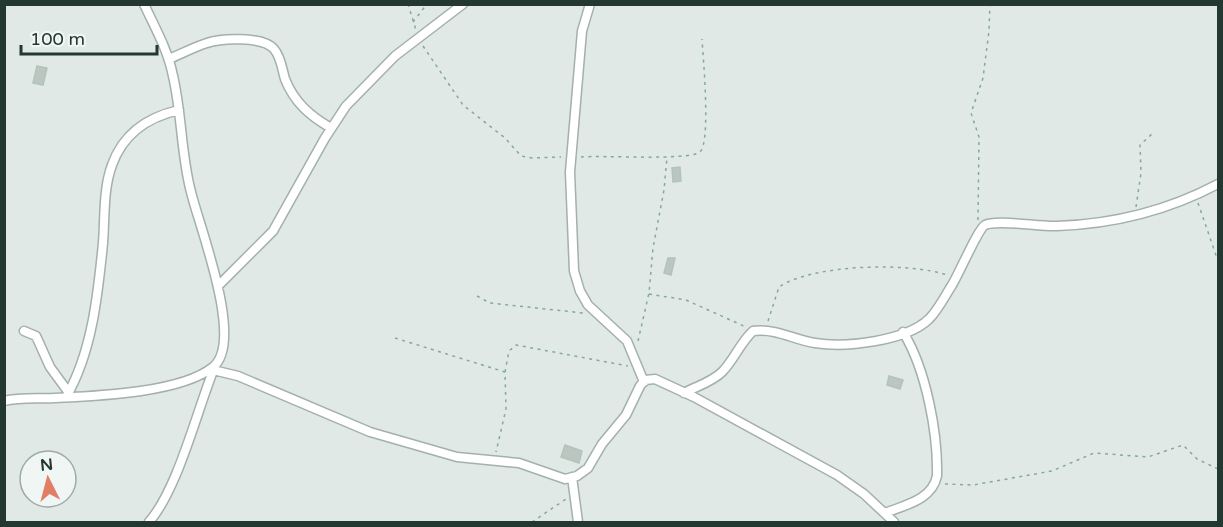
<svg xmlns="http://www.w3.org/2000/svg" width="1223" height="527" viewBox="0 0 1223 527" font-family="'Varela Round',sans-serif">
  <style>
    .building { fill: #b9c7c0; stroke: #b4c2bb; stroke-width: 1.5 }
    .lines { fill: none; stroke-linecap: round; stroke-linejoin: round }
    .minor-casing { stroke: #a4b0ab; stroke-width: 11 }
    .path { stroke: #84a99b; stroke-width: 1.5; stroke-dasharray: 3 4.5; stroke-linecap: butt }
    .minor { stroke: #fff; stroke-width: 8 }
  </style>
  <rect width="100%" height="100%" fill="#e0e9e5"/>
  <path class="building" d="M37,66L47,68L43,85L33,83Z
    M680,167L681,181L673,182L672,168Z
    M668,258H675L671,275L664,273Z
    M889,376L903,380L900,389L887,385Z
    M565,445L582,451L579,463L561,457Z"/>
  <g class="lines">
    <defs>
      <path id="minor" d="M590,4L582,31L570,172L574,271L580,291L588,305L627,341L644,382
        M169,59C181,54 194,47 207,43C221,38 263,36 274,49C281,57 282,69 285,79C294,102 310,116 331,128
        M218,286L273,231L325,138L346,106L395,56L463,4
        M24,331L36,336L50,367L69,393
        M213,370L238,376L370,432L457,457L519,463L565,479L577,476L588,468L602,444L626,415L640,386L645,380L655,379L694,397L837,475L864,494L894,522
        M684,393C697,386 712,382 722,372C734,360 740,343 753,331C776,328 794,340 815,343C846,348 906,341 929,319C938,310 945,296 952,285C959,274 978,229 985,225C997,219 1040,227 1057,226C1115,224 1167,211 1218,184
        M66,397C92,353 98,294 103,243C105,218 103,189 112,165C123,134 148,117 179,110
        M4,401C20,397 38,399 54,398C96,396 181,393 213,367C245,342 199,226 191,192C181,155 182,114 173,76C168,50 155,28 144,4
        M572,477L578,522
        M885,513C905,505 932,500 937,476C938,433 926,369 903,332
        M149,522C178,489 197,410 215,366"/>
    </defs>
    <use href="#minor" class="minor-casing"/>
    <path class="path" d="M408,4L416,30
      M413,22L427,4
      M423,46L463,105L505,138L521,156L532,158L561,157
      M581,157C601,155 688,161 700,152C711,142 703,56 702,39
      M1198,203L1218,261
      M1136,207L1141,173L1140,145L1153,133
      M978,220L979,137L971,113L983,78L989,31L990,4
      M649,294L686,300L746,327
      M477,296L490,303L583,313
      M768,321L779,287C813,264 909,262 947,275
      M395,338L505,372L506,409L496,452
      M638,341L649,293L653,248L664,190L667,157
      M505,372L509,351L516,345L628,366
      M945,484L973,485L1052,471L1094,453L1148,457L1183,445L1197,459L1218,469
      M532,522L566,499"/>
    <use href="#minor" class="minor"/>
  </g>
  <rect width="1223" height="527" fill="none" stroke="#233831" stroke-width="12"/>
  <g transform="translate(48 479) rotate(354)"><circle r="28" fill="#f0f6f3" stroke="#9eaaa5" stroke-width="1.5"/>
  <path d="M0-4.5L10 22L0 15L-10 22Z" fill="#e27d66"/>
  <text y="-9" font-size="16" font-weight="bold" text-anchor="middle" fill="#233831">N</text>
  </g>
  <path d="M21 45v9h136v-9" fill="none" stroke="#233831" stroke-width="3"/>
  <text x="30" y="45" font-size="18" fill="#233831" stroke="#f0f6f3" stroke-width="4.5" paint-order="stroke">100 m</text>
</svg>
